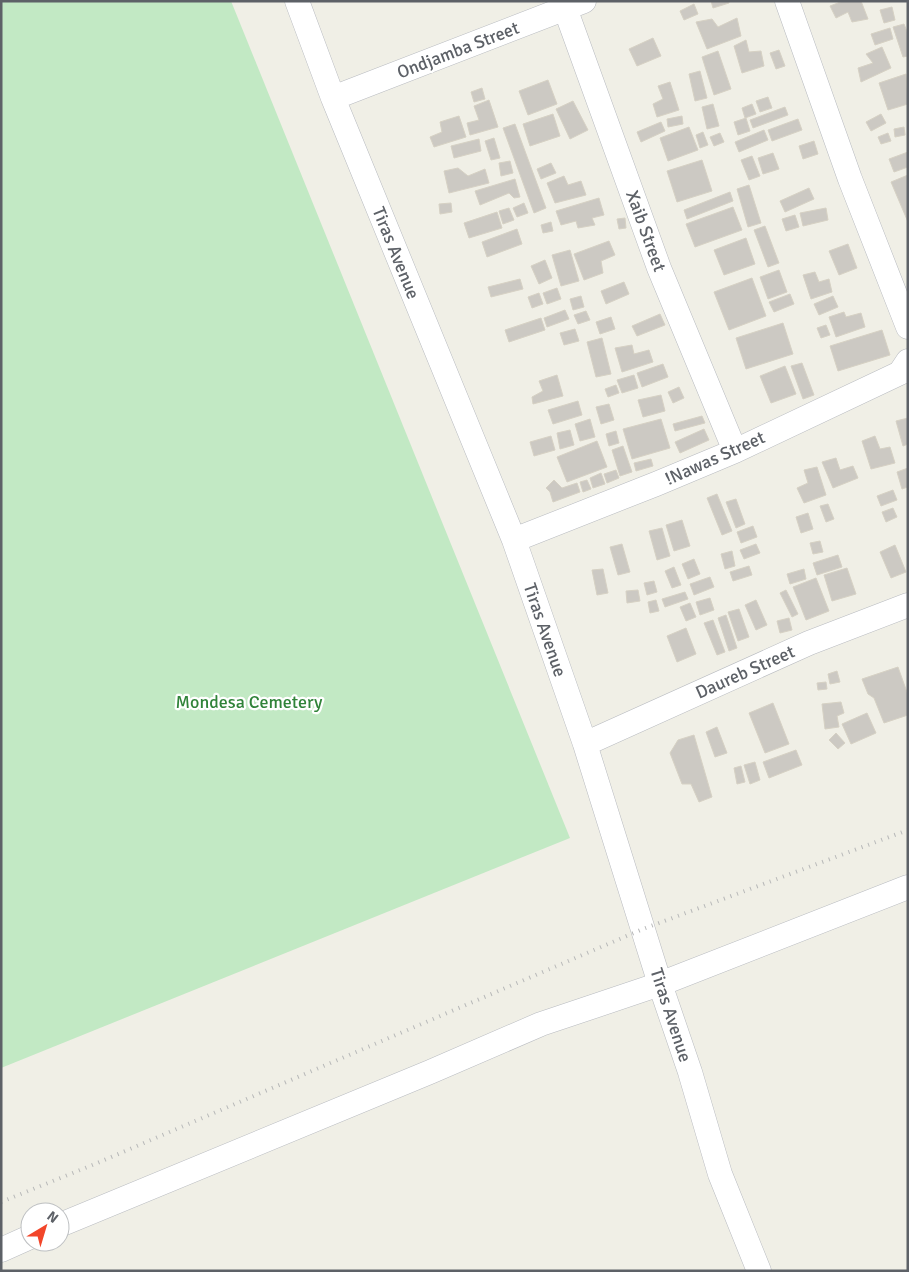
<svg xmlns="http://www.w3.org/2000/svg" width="909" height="1272" viewBox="0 0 909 1272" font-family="Signika,sans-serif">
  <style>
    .green { fill: #c2e9c4 }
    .building { fill: #ccc9c3; stroke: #d6d1c4 }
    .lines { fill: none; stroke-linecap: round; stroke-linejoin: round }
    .minor-casing { stroke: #b8bbc0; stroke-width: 25 }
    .minor { stroke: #fff; stroke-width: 24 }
    .rail { stroke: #b7b8b8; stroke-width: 4; stroke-dasharray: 1 6; stroke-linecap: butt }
    .labels { text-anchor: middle; stroke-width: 4.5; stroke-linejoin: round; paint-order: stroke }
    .street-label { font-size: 18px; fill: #5d6167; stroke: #fff }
    .park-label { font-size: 18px; fill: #308339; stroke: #fff }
  </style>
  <rect width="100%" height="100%" fill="#f0efe6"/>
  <path class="green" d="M1,1H231L570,838L1,1068Z"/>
  <path class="building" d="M711,1H729V3L713,8Z
    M843,1H861L868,19L852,22L848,12L836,18L830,6Z
    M694,4L698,14L684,20L680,11Z
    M892,7L895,20L884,23L880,10Z
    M737,18L741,36L707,49L696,22L712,19L718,27Z
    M904,24L908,34V56L903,57L893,27Z
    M890,28L893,39L875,45L871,34Z
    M653,38L661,56L637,66L629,49Z
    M746,40L749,52L761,51L764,66L742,73L734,46Z
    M882,47L891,68L861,82L858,68L873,63L866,54Z
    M779,50L785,66L776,69L770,53Z
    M718,51L731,89L714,95L702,57Z
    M700,71L707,98L695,101L689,74Z
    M906,74L908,104L888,110L879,83Z
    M548,80L557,104L528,115L519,91Z
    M670,82L679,110L657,117L653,104L663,99L658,86Z
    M482,88L485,99L474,102L471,92Z
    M768,97L772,108L760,112L756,101Z
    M489,100L498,127L470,135L467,123L479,120L474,106Z
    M573,101L588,130L570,139L556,109Z
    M713,104L719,126L707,129L702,107Z
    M752,104L756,114L745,118L742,108Z
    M785,107L788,115L753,128L750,120Z
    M553,114L560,136L530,146L523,124Z
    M881,114L886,123L871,131L866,122Z
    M459,116L466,137L434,147L430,137L442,132L440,122Z
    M682,116L683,124L668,127L667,119Z
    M746,118L750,131L738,135L734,122Z
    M798,119L802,130L772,141L768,130Z
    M661,122L665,131L641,142L637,132Z
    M515,124L546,208L534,213L503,128Z
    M689,127L698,150L668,161L660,138Z
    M904,127L905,135L895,137L894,129Z
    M764,130L768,140L739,152L735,142Z
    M703,132L708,145L700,148L696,135Z
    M720,133L724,142L714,146L710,137Z
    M888,133L891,141L881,144L878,137Z
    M494,138L500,158L491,160L485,141Z
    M479,139L481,151L454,158L451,146Z
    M814,141L818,154L803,159L799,146Z
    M908,152V167L894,172L889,159Z
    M773,153L779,169L763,174L758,158Z
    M752,156L760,176L749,180L741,160Z
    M702,160L712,191L677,202L667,171Z
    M510,161L513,173L501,176L499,163Z
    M551,163L556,173L541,179L537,169Z
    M458,168L468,176L485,169L489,183L449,193L444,171Z
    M908,175V222L891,182Z
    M564,176L568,185L581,181L586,195L555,203L547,183Z
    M515,179L520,197L514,198L509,193L480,205L475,191Z
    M749,185L761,223L748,227L737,189Z
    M809,188L814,199L785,212L780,201Z
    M730,192L733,201L687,219L684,210Z
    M599,198L604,215L592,218L595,225L578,228L576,221L561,225L556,211Z
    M451,203L452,212L440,214L439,204Z
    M524,203L528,213L517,217L513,208Z
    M733,207L742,230L695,247L686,224Z
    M509,208L514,220L503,224L499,211Z
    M826,208L828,220L803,226L800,213Z
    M497,212L502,228L469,238L464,223Z
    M795,215L799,227L786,231L782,219Z
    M625,218L626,228L619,229L617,219Z
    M551,222L553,231L543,233L541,225Z
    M765,226L779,263L768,267L754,230Z
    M517,229L522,244L487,257L482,242Z
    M746,238L755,264L724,275L714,250Z
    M609,241L615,255L601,261L603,273L584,280L574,254Z
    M848,244L857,268L839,275L829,251Z
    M570,250L579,281L561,286L552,255Z
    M545,260L552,278L539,284L531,266Z
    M779,270L787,292L768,299L760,277Z
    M815,272L819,282L829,279L832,292L811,299L803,275Z
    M752,278L766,316L729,330L714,292Z
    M520,279L523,289L491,297L488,287Z
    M624,282L629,294L606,304L601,291Z
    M557,288L561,299L547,304L543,293Z
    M539,293L543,304L532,308L528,297Z
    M790,294L794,304L774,312L769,302Z
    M581,296L584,307L573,310L570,299Z
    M833,296L838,307L819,315L814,304Z
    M565,310L569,319L547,327L544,318Z
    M586,311L590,320L578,324L574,315Z
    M844,312L846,317L861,313L865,327L836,337L829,317Z
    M660,314L665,325L637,336L632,326Z
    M611,317L615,329L600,334L596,322Z
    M541,318L545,330L509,342L505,330Z
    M783,323L793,354L746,369L736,338Z
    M826,325L830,335L821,338L817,328Z
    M575,329L579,341L564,345L560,333Z
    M882,330L890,355L838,371L830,346Z
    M602,338L611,374L596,377L587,342Z
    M632,345L634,354L649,350L653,362L622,372L615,348Z
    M802,363L814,395L803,399L791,366Z
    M663,364L668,377L642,387L637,373Z
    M785,366L796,394L771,403L760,376Z
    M557,375L563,396L533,404L532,397L543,391L539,381Z
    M634,375L638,388L622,393L617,380Z
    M616,385L619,393L608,397L605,389Z
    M679,387L684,398L673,403L668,392Z
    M661,395L665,411L643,417L638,400Z
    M578,401L582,415L553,424L548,410Z
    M609,404L614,420L601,424L596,407Z
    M702,416L705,423L675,431L673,424Z
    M908,418V444L903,446L896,421Z
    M590,419L595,437L580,441L575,424Z
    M661,419L670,448L632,459L623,429Z
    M704,429L709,440L680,453L675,442Z
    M570,430L574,445L560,449L557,433Z
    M616,431L619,443L609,446L606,434Z
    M551,436L555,450L534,456L530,442Z
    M875,436L880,449L890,447L895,463L871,469L862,441Z
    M597,441L607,467L567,482L557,457Z
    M623,446L632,472L620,476L612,450Z
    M836,458L840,470L853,466L858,478L833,488L822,462Z
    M651,459L653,466L636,471L634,463Z
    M817,467L826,495L804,503L797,488L808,483L804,470Z
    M908,468V487L902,489L897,472Z
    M616,470L619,478L607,483L604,474Z
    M601,473L605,484L593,488L590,478Z
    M554,480L562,488L577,483L580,492L553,502L550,492L546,488Z
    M587,480L591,489L583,492L580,482Z
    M893,490L897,500L881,506L877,496Z
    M717,494L732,531L722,535L707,498Z
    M736,499L745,524L736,528L726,502Z
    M828,504L834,519L826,522L820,506Z
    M893,508L897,517L886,522L882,512Z
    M808,513L813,529L801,533L796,517Z
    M682,520L690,546L674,551L666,525Z
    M753,526L757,537L741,543L737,532Z
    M662,528L670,556L657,560L649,531Z
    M820,541L823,552L813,554L810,543Z
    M622,544L630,572L618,575L610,547Z
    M756,544L760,553L744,559L740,550Z
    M895,545L906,572L891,578L880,552Z
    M732,551L735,566L725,569L721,554Z
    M838,555L842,567L817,575L813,563Z
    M694,559L700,574L688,579L682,564Z
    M749,566L752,575L733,581L730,572Z
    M674,567L681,585L672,588L665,571Z
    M847,568L856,594L832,601L824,575Z
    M603,569L608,593L597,595L592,570Z
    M804,569L806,579L790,584L787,574Z
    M710,577L714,587L694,595L690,584Z
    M816,578L829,611L806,620L793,587Z
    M654,581L657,592L647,595L644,583Z
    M638,590L640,601L627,603L626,591Z
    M786,590L798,614L792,617L780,593Z
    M685,592L688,599L665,607L662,599Z
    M710,598L714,610L700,615L696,602Z
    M656,600L659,611L650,613L648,602Z
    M756,600L767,625L756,630L745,605Z
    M690,603L696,617L686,621L680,607Z
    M739,609L749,637L738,641L728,612Z
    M726,615L737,648L729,651L718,618Z
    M789,618L792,630L780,633L777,621Z
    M713,620L725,652L717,655L704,623Z
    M686,628L696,654L677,662L667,636Z
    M898,667L908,695V715L884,723L874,698L868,694L862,679Z
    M837,671L840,682L830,684L828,674Z
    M826,682L827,689L818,690L817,683Z
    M841,702L844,713L837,716L839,727L825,729L822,704Z
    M773,703L789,744L765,753L749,713Z
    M867,713L876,733L851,744L842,724Z
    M717,727L727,753L715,757L706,732Z
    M836,733L845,743L838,749L829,740Z
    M694,735L712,797L699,802L691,784H682L670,753L678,740Z
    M796,750L802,765L769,778L763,762Z
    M755,762L760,780L750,784L744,765Z
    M741,766L745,782L737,784L734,768Z"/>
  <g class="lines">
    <defs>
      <path id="minor" d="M297,1L333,98L514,540L585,744L660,984L690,1072L720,1174L759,1271
        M787,1L850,179L908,327
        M565,8L659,268L735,451
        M333,98L584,1
        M514,540L656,484L735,451L900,373L908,361
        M585,744L809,643L908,605
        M60,1225L430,1072L541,1024L660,984L908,887
        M1,1250L30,1237"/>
    </defs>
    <use href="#minor" class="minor-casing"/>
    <use href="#minor" class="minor"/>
    <path class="rail" d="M1,1202L95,1164L643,929L908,830"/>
  </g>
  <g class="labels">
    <g class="street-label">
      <text transform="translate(458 50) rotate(-21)" y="6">Ondjamba Street</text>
      <text transform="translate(646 231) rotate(70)" y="6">Xaib Street</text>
      <text transform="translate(396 253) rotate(68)" y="6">Tiras Avenue</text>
      <text transform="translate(715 458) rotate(-24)" y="6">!Nawas Street</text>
      <text transform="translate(545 630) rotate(71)" y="6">Tiras Avenue</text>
      <text transform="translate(745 672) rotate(-24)" y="6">Daureb Street</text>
      <text transform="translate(671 1015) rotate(72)" y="6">Tiras Avenue</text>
    </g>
    <g class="park-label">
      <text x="249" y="708">Mondesa Cemetery</text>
    </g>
  </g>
  <rect width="909" height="1272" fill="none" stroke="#5d6167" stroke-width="5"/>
  <g transform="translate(45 1227) rotate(38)"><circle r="24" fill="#ffffff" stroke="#bec0c2"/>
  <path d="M0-4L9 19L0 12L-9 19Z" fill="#f2462a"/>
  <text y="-8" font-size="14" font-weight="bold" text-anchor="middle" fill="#5d6167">N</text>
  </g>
</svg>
